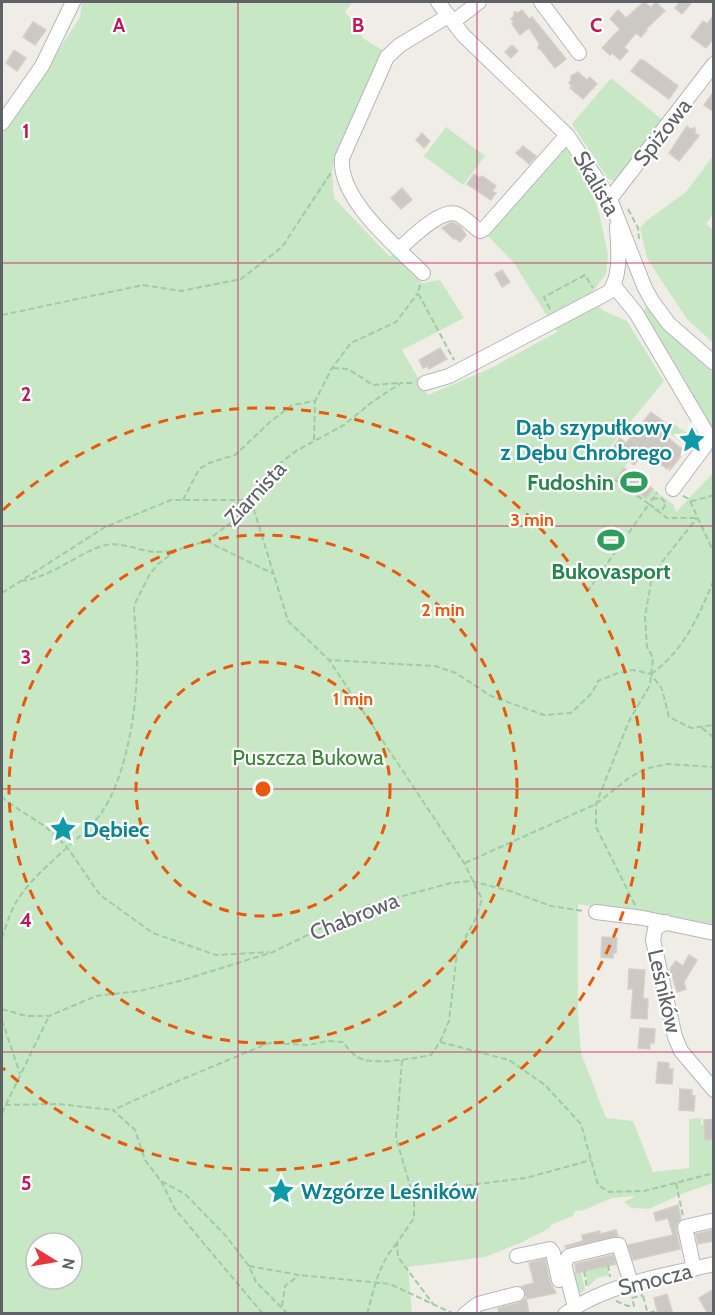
<svg xmlns="http://www.w3.org/2000/svg" width="715" height="1315" viewBox="0 0 715 1315" font-family="Cabin,sans-serif">
  <style>
    .green { fill: #c8e7c5; fill-rule: evenodd }
    .building { fill: #ccc8c3; stroke: #d5cfc5; stroke-width: 1.5 }
    .lines { fill: none; stroke-linecap: round; stroke-linejoin: round }
    .minor-casing { stroke: #b4b8bb; stroke-width: 16 }
    .path { stroke: #9fcba7; stroke-width: 2; stroke-dasharray: 6 3; stroke-linecap: butt }
    .minor { stroke: #fff; stroke-width: 14 }
    .grid { fill: none; stroke: #c2185b; stroke-width: 1.5; stroke-opacity: 0.55 }
    .ring { fill: none; stroke: #e8590c; stroke-width: 3; stroke-dasharray: 10 8 }
    .labels { text-anchor: middle; stroke-width: 4.5; stroke-linejoin: round; paint-order: stroke }
    .street-label { font-size: 22px; fill: #5f6367; stroke: #fff }
    .culture-label { font-size: 22px; font-weight: bold; fill: #0d838f; stroke: #fff; text-anchor: start }
    .leisure-label { font-size: 22px; font-weight: bold; fill: #27864d; stroke: #fff; text-anchor: end }
    .park-label { font-size: 22px; fill: #3b8637; stroke: #fff }
    .grid-label { font-size: 20px; text-anchor: middle; font-weight: bold; fill: #c2185b; stroke: #fff; stroke-width: 4.5; stroke-linejoin: round; paint-order: stroke }
    .centre { fill: #e8590c; stroke: #fff; stroke-width: 3 }
    .ring-label { font-size: 18px; text-anchor: middle; font-weight: bold; fill: #e8590c; stroke: #fff; stroke-width: 4.5; stroke-linejoin: round; paint-order: stroke }
  </style>
  <rect width="100%" height="100%" fill="#f0ede7"/>
  <path class="green" d="M82,2H353L345,11L364,39L386,52L374,68L336,153L332,172L334,198L389,256L398,255L422,283L440,280L464,318L402,350L428,395L489,369L557,332L514,263L485,233L564,146L587,178L599,212L608,255L606,274L591,294L602,310L627,321L664,381L609,448L610,454L607,458L614,463L620,455L629,461L624,468L674,505L676,512L713,473V932L661,919L578,904V1015L581,1053L606,1118L633,1121L653,1172L689,1168V1119L701,1118V1125H704L705,1140H713V1183L681,1194L649,1209L632,1208L624,1202L636,1196L612,1198L584,1210L575,1211L573,1216L550,1225V1228L520,1243L485,1257L408,1267L412,1313L2,1314V133L12,122L80,17ZM36,1243H72V1279H36Z
    M611,78L664,121L615,181L608,179L572,124Z
    M446,127L485,156L463,185L424,156Z
    M713,156V214L706,224L713,230V343L687,319L661,280L647,258L640,228L646,221L686,192Z
    M647,306L676,340L713,373V428L707,424L683,377L643,312Z
    M671,422L685,432L700,425L701,439L694,452L665,430Z
    M607,1266L609,1275L597,1278L588,1287L585,1271Z
    M581,1271L585,1290L576,1296L571,1274Z"/>
  <path class="building" d="M644,2L651,7L656,2L665,11L646,29L647,30L641,37L636,33L624,47L628,51L620,60L612,53L610,55L602,48L620,29L610,19L618,10L626,18Z
    M680,2H692L682,14L675,8Z
    M522,10L529,19L532,17L566,59L555,68L542,51L538,48L539,43L529,28L520,35L512,24L514,22L511,19L514,16V12L518,13Z
    M714,15V38L706,48L691,37L703,21L707,24Z
    M33,22L46,30L35,45L23,37Z
    M512,45L518,51L511,58L505,52Z
    M14,50L26,58L17,71L6,63Z
    M640,60H643L678,86L669,99L631,71Z
    M578,72L587,80L590,77L597,84L583,99L570,88L572,86L569,83L571,80V76Z
    M714,91V112L704,105Z
    M687,126L690,129L695,128V133L699,136L679,161L669,153Z
    M422,133L430,141L424,148L416,140Z
    M523,146L536,156L529,164L516,153Z
    M474,174L480,178L482,176L496,186L492,191L496,193L491,200L467,184Z
    M402,188L412,200L401,209L391,198Z
    M451,222L460,226L466,235L460,242L455,238L454,239L442,228Z
    M502,270L510,282L502,287L495,274Z
    M440,348L447,359L429,369L428,366L423,368L419,360Z
    M651,412L668,425L662,433L685,451L669,471L671,463L667,469L645,452L634,465L614,446L620,438L626,443Z
    M624,468L653,489L646,498L616,479Z
    M602,937L617,938L616,953H613V958L601,957Z
    M689,955L697,960L684,982L686,989L677,992L670,969L676,961L683,966Z
    M629,969L645,970L643,998L648,999L647,1019L631,1018L633,989H628Z
    M640,1028L655,1029L654,1043H650V1049L638,1048Z
    M658,1062L669,1063V1069H673L672,1084L656,1083Z
    M680,1089L692,1090V1096H695L694,1111L679,1110Z
    M714,1119V1140H705L704,1120Z
    M678,1205L681,1219L677,1224L676,1228L680,1249L633,1260L628,1245L673,1235L668,1218L656,1221L654,1213Z
    M616,1230L618,1236L566,1248L565,1246L583,1241L582,1235L600,1231V1234Z
    M714,1230V1241L698,1244L696,1234Z
    M613,1255L616,1264L576,1273L575,1264Z
    M545,1259L550,1282L556,1293L527,1299L522,1286L534,1283L529,1263Z
    M714,1289V1314H708L699,1298Z
    M667,1294L673,1314H658L654,1298Z
    M526,1298L529,1314H499L498,1308L519,1303Z"/>
  <g class="lines">
    <defs>
      <path id="minor" d="M438,2L463,35L567,135L610,199L644,286L652,301L669,324L714,363
        M541,2L579,53
        M453,22L479,2
        M2,123L42,66L73,2
        M610,199L714,64
        M399,249C411,239 440,208 457,214C465,217 472,226 480,231L484,229L567,135
        M423,273C396,246 338,199 342,158L387,57L400,45L448,16
        M614,286L636,313L706,432L707,440L705,446L673,489
        M425,383L449,376L609,292C622,276 618,246 617,226
        M596,912L643,918L714,933
        M666,922L655,929L653,940L675,1037L681,1051L714,1090
        M517,1256L550,1249L553,1253L559,1280
        M694,1269L685,1227L711,1221
        M575,1307L564,1264L569,1256L614,1245H619L631,1283
        M465,1314L478,1304L517,1294
        M565,1314C609,1283 663,1276 714,1264"/>
    </defs>
    <use href="#minor" class="minor-casing"/>
    <path class="path" d="M628,209L638,228L639,239
      M420,285L418,293L454,360
      M550,309L544,297L585,275L593,288
      M2,315L143,285L181,291L241,279L282,247L332,171
      M333,368L348,369L373,385L398,383
      M314,440L315,401
      M615,480L649,504L657,492
      M683,496L693,501L714,495
      M652,499L661,498L666,503L663,509L655,510
      M183,500L199,469L209,463L235,455L270,422L292,405L315,401L332,368L351,343L396,322L418,293
      M251,500L288,621L329,660L435,666L456,673L491,696L544,715L571,713L592,693L598,681L618,673L633,670L651,674L662,689L669,717L691,728L714,725
      M690,501L714,553
      M206,541L274,574
      M21,581C52,577 73,556 102,546C121,540 139,552 158,552C164,552 171,551 177,550
      M587,592L649,504L667,518H697
      M2,593L105,527L171,500H251
      M651,674C683,652 700,614 714,579
      M702,728L714,738
      M2,796L6,801L46,827L67,847L100,895L153,933L216,955L269,952
      M465,863L596,804L629,778L645,769L667,764L714,767
      M635,905L596,827V804L629,721L650,685L653,658L647,647L645,617L651,582L662,562L697,518
      M2,938C5,927 10,914 15,904C32,874 71,847 95,821C126,787 138,704 137,659C137,642 135,625 134,608L136,601L150,574L158,564L177,550L206,541L243,514L270,471L296,451L344,425L372,402L401,383H413
      M2,1009L26,1016H49L96,996L140,991L183,980L273,952L369,905L451,883L471,881L510,891L551,906L584,911
      M2,1020L20,1074
      M440,1042L509,1060L545,1085L581,1124L598,1185L609,1192L644,1191L714,1173
      M402,1060L396,1138L414,1199V1218L397,1243L398,1257L433,1304
      M5,1105L59,1104L113,1110
      M2,1113L49,1016
      M161,1181L175,1209L263,1314
      M676,1183L683,1216
      M414,1199L469,1185L526,1178L591,1160
      M608,1265L610,1277
      M249,1266L299,1275L390,1284L454,1314
      M584,1271L587,1288
      M643,1296L648,1314
      M616,1301L628,1306H634L632,1298L643,1295
      M282,1306L285,1286L298,1276
      M649,1313L658,1310
      M288,1314L256,1282L249,1266L226,1236L185,1194L161,1181L145,1160L135,1130L113,1110L166,1086L269,1043L309,1045L328,1041L343,1042C347,1047 351,1053 356,1056C370,1067 414,1058 431,1055L440,1042L449,1021L457,953L476,918L482,899L464,863L329,660
      M367,1314C375,1286 378,1265 397,1243"/>
    <use href="#minor" class="minor"/>
  </g>
  <path class="grid" d="M238,2V1314M477,2V1314M2,263H714M2,526H714M2,789H714M2,1052H714"/>
  <g class="ring">
    <circle cx="263" cy="789" r="127"/>
    <circle cx="263" cy="789" r="254"/>
    <path d="M3 510A381 381 0 1 1 3 1068"/>
  </g>
  <defs>
    <symbol id="sight-bare" viewBox="-9 -9 18 18"><path d="M0-6L1.8-2.2L6-1.7L2.9 1.2L3.7 5.4L0 3.3L-3.7 5.4L-2.9 1.2L-6-1.7L-1.8-2.2Z" fill="#0f9aa8" stroke="#fff" stroke-width="2.5" paint-order="stroke"/></symbol>
    <symbol id="stadium-bare" viewBox="-9 -9 18 18"><path d="M0-5a6.5 5 0 1 0 0 10a6.5 5 0 1 0 0-10ZM-3.5-1.8h7v3.6h-7Z" fill="#2e9e5b" stroke="#fff" stroke-width="2.5" paint-order="stroke"/></symbol>
  </defs>
  <g fill-rule="evenodd">
    <use href="#sight-bare" x="673" y="421" width="38" height="38"/>
    <use href="#stadium-bare" x="615" y="463" width="38" height="38"/>
    <use href="#stadium-bare" x="592" y="521" width="38" height="38"/>
    <use href="#sight-bare" x="44" y="810" width="38" height="38"/>
    <use href="#sight-bare" x="262" y="1172" width="38" height="38"/>
  </g>
  <g class="labels">
    <g class="street-label">
      <text transform="translate(662 132) rotate(-52)" y="8">Spiżowa</text>
      <text transform="translate(597 183) rotate(60)" y="8">Skalista</text>
      <text transform="translate(255 493) rotate(-47)" y="8">Ziarnista</text>
      <text transform="translate(354 916) rotate(-22)" y="8">Chabrowa</text>
      <text transform="translate(665 991) rotate(77)" y="8">Leśników</text>
      <text transform="translate(655 1279) rotate(-14)" y="8">Smocza</text>
    </g>
    <g class="culture-label">
      <text x="672" y="435" text-anchor="end">Dąb szypułkowy<tspan x="672" dy="25">z Dębu Chrobrego</tspan></text>
      <text x="83" y="837">Dębiec</text>
      <text x="301" y="1199">Wzgórze Leśników</text>
    </g>
    <g class="leisure-label">
      <text x="614" y="490">Fudoshin</text>
      <text x="611" y="579" text-anchor="middle">Bukovasport</text>
    </g>
    <g class="park-label">
      <text x="308" y="765">Puszcza Bukowa</text>
    </g>
  </g>
  <g class="grid-label">
    <text x="119" y="32">A</text>
    <text x="358" y="32">B</text>
    <text x="596" y="32">C</text>
    <text x="26" y="138">1</text>
    <text x="26" y="401">2</text>
    <text x="26" y="664">3</text>
    <text x="26" y="927">4</text>
    <text x="26" y="1190">5</text>
  </g>
  <circle cx="263" cy="789" r="9" class="centre"/>
  <g class="ring-label">
    <text x="532" y="526">3 min</text>
    <text x="443" y="616">2 min</text>
    <text x="353" y="705">1 min</text>
  </g>
  <rect width="715" height="1315" fill="none" stroke="#5f6367" stroke-width="6"/>
  <g transform="translate(54 1261) rotate(101)"><circle r="28" fill="#ffffff" stroke="#bfc1c2" stroke-width="1.5"/>
  <path d="M0-4.5L10 22L0 15L-10 22Z" fill="#e8363a"/>
  <text y="-9" font-size="16" font-weight="bold" text-anchor="middle" fill="#5f6367">N</text>
  </g>
</svg>
